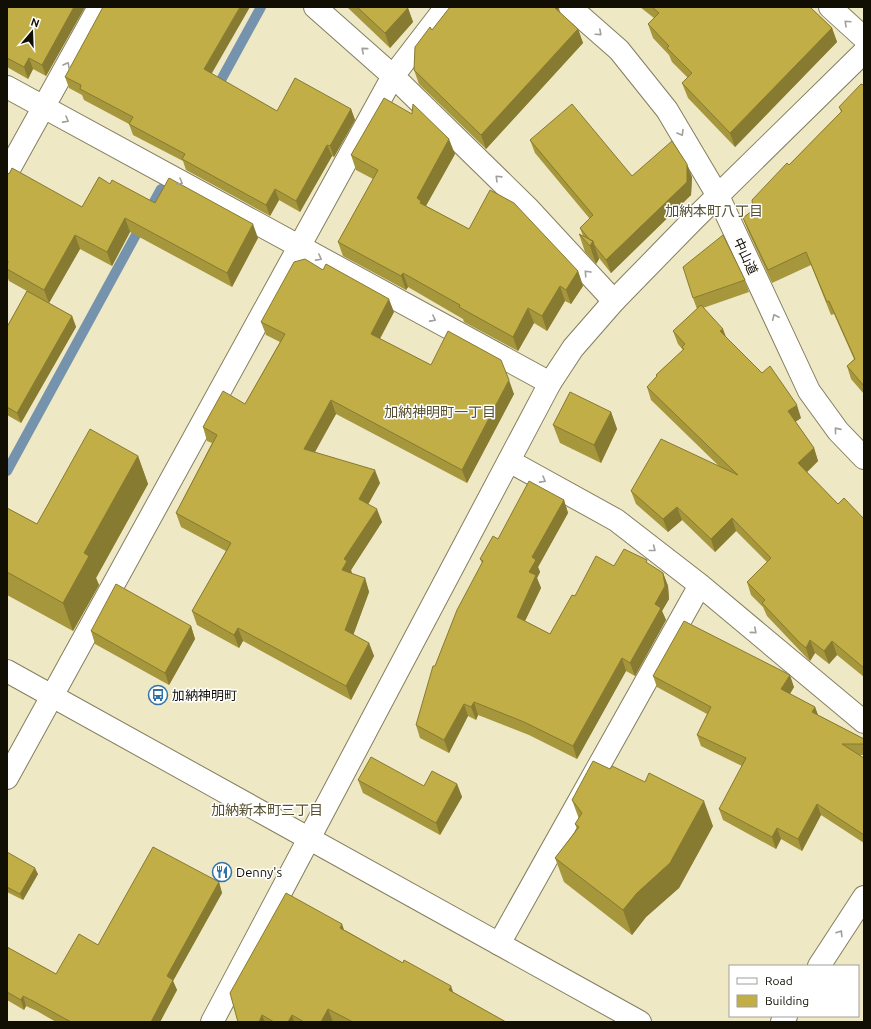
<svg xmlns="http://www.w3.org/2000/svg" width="871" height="1029" viewBox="0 0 871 1029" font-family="Ubuntu,'Noto Sans JP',sans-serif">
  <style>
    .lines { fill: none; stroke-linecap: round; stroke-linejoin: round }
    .stream { stroke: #7593ad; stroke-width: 10 }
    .minor-casing { stroke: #847e5e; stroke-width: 24 }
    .tertiary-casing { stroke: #847e5e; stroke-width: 24 }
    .minor { stroke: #fff; stroke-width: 22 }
    .tertiary { stroke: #fff; stroke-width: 22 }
    .wall { fill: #a6963c }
    .shaded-wall { fill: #877a31 }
    .building { fill: #c1ae46; stroke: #877a31 }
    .oneway { stroke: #a09f9b }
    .labels { text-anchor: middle; stroke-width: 3; stroke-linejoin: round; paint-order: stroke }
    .street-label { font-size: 13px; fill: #110e04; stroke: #fff }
    .poi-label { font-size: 13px; fill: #110e04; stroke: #fff; text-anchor: start }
    .neighbourhood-label { font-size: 14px; fill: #565132; stroke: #fff }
  </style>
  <rect width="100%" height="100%" fill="#eee8c5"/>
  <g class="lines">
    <path class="stream" d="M215,91L261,7
      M7,471L161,189"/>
    <defs>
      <path id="minor" d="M315,7L393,76L527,207L614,301
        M570,7L619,50L667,110L718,196L809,391L838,431L864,458
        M830,7L864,38
        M7,87L550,383
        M7,173L99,7
        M509,461L616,520L700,585L864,722
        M7,778L393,76L446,7
        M499,944L700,585
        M819,966L864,897
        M782,1022L786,1016"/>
      <path id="tertiary" d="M7,671L640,1022
        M212,1022L550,383L573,348L614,301L694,219L864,52"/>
    </defs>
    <use href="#minor" class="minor-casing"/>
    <use href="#tertiary" class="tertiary-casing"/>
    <use href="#minor" class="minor"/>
    <use href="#tertiary" class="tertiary"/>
  </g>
  <path class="wall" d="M7,7H85L46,76L33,69L28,79L7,67Z
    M347,7H407L408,8L413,22L390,48Z
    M640,7H810L832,28L837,42L735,147L688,98L682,83L688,78L672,62L669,55L653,38L648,24L654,18Z
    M559,12L578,29L583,43L486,149L419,84L414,70L432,30Z
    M212,74L277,111L351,109L355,120L334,157L332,156L300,212L279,200L270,216L186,170L183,161L133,135L129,124L84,100L82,95L69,88L65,77Z
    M864,85V394L851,379L847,366L854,359L834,314L831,315L811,265L772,283L748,231L743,218L753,210L789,165L841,112L839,107Z
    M530,140L632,176L692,177L691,195L611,273L599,258V259L596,264L585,252L579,234L583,236L580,228L590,219L535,153Z
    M455,154L426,206L469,229L578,271L583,286L571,304L565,301L547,331L534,323L518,351L464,322L463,319L408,287L406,290L343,256L338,242L373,179L356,170L351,155Z
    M7,173L82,207L110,184L155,203L258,238L232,287L130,232L112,266L80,249L49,303L72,316L76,327L21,423L7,415V327L27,291L9,281L7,276Z
    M745,280L749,292L703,308L726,337L801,418L795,422L814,448L818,461L807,472L838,504L864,519V677L837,655L829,664L815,653L810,661L804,655L767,616L763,607L751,595L747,582L767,562L736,531L715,552L682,520L668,532L636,504L631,491L721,468L651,400L647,387L657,377L656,375L683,350L678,344L673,331L697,309L693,298Z
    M394,312L380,339L431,365L514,394L467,483L336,414L314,452L380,483L368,504L382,522L351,570L352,574L365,578L369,592L353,635L369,643L374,656L351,700L243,641L239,648L197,625L192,611L226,551L181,527L176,513L212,443L207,441L203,427L245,404L280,342L266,335L261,322Z
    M611,412L617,429L601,463L560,443L553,425Z
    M138,456L148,484L96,578L99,585L73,631L7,595V508L37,524Z
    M564,500L568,513L538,567L540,572L537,578L541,588L525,621L550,634L575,596L614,566L648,564L663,573L668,586L669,599L662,611L666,620L635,676L626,671L577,759L529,735L478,715L476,720L468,716L449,753L420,738L416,725L435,666L482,563L480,559L498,539Z
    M191,626L195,639L169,685L95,644L91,631Z
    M653,676L794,687L790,694L815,707L818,715L864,739V755H859L864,758V843L821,815L802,851L781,839L776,849L723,820L719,809L742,766L701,746L697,735L707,714L657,687Z
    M358,780L424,786L457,784L462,797L440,835L363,793Z
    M572,800L713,826L679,888L646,917L632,935L564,882L555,858L577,829L575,824L579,819Z
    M7,852L38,874L23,900L7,892Z
    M219,882L222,893L173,981L177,990L160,1022H56L37,1011L26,1006L24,1010L7,1000V947L56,974L98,945Z
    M345,930L453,992L506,1022H238Z"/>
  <path class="shaded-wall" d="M74,7H85L46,76L42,65Z
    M240,7H250L208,80L204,69Z
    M551,7H558L559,13Z
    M408,8L413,22L390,48L385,33Z
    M832,28L837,42L735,147L730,133Z
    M578,29L583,43L486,149L481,135Z
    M29,58L33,69L28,79L24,67Z
    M351,109L355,120L334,157L330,146Z
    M449,139L455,154L424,209L417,198Z
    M327,145L332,156L300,212L296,201Z
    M687,164L692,177L691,195L611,273L606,260Z
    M275,189L279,200L270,216L266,205Z
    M125,218L130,232L112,266L107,252Z
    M253,224L258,238L232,287L227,273Z
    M75,235L80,249L49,303L44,290Z
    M593,241L599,259L596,264L590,246Z
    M578,271L583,286L571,304L566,290Z
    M403,273L408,287L406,290L401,276Z
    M560,286L565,301L547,331L542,316Z
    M389,299L394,312L375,347L371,334Z
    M528,308L534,323L518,351L513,337Z
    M72,316L76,327L21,423L17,413Z
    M723,329L728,342L720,331Z
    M509,380L514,394L467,483L462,470Z
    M331,400L336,414L309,463L304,449Z
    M797,405L801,418L792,424L788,411Z
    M611,412L617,429L601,463L594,445Z
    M814,448L818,461L803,476L798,463Z
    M138,456L148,484L96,578L99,585L73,631L63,603L84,553Z
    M375,470L380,483L364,512L359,499Z
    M564,500L568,513L538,567L540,572L537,578L541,588L521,629L517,617L532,557Z
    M677,507L682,520L668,532L663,519Z
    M377,509L382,522L351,570L352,574L342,570L344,559Z
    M732,518L736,531L715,552L711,539Z
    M663,573L668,586L669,599L662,611L666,620L635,676L630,663L655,604Z
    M365,578L369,592L350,644L345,630Z
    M191,626L195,639L169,685L165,673Z
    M238,628L243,641L239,648L234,635Z
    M810,640L815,653L810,661L806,648Z
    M832,641L837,655L829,664L824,651Z
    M369,643L374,656L351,700L346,686Z
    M622,658L626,671L577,759L573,746Z
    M790,675L794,687L786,700L781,689Z
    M474,702L478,715L476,720L471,707Z
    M464,704L468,716L449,753L444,740Z
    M815,707L819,718L812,712Z
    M457,784L462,797L440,835L436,823Z
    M704,801L713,826L679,888L646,917L632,935L623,910Z
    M817,804L821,815L802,851L798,839Z
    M777,828L781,839L776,849L772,837Z
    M35,868L38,874L23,900L20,894Z
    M219,882L222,893L173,981L177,990L160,1022H151L167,976Z
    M342,924L347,938L340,928Z
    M451,986L456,1000L449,990Z
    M23,996L26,1006L24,1010L21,1000Z
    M328,1009L333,1022H321Z
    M262,1015L265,1022H259Z
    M292,1015L294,1022H288Z"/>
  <path class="building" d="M7,7H74L42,65L29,58L24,67L7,58Z
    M103,7H240L204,69L277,111L295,78L351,109L330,146L327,145L296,201L275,189L266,205L182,159L185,154L129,124L133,117L80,89L81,85L65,77Z
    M357,7H407L408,8L385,33Z
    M450,7H554L578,29L481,135L414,70L415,47L430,27L432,30Z
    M652,7H810L832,28L730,133L682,83L692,73L667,48L669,46L648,24L659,13Z
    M861,84L864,85V386L847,366L855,359L829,301L827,302L806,252L768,270L743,218L753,210L752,200L787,163L789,165L842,111L839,107Z
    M384,98L412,114L413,104L449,139L417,198L421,201L420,203L469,229L490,190L514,203L578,271L566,290L560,286L542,316L528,308L513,337L459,307L460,305L403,273L401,276L338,242L378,170L351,155Z
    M572,104L632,176L672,141L687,164V182L606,260L594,245L593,241L590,240L580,228L593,215L530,140Z
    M12,168L82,207L99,177L110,184L112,180L155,203L169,178L253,224L227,273L125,218L107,252L75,235L44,290L7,269L8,261H7V173L9,174Z
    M579,234L593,241L590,246Z
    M723,235L745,280L693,298L683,267Z
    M305,259L323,270L326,264L389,299L371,334L431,365L448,331L501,360L509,380L462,470L331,400L304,449L375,470L359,499L377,509L344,559L347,561L342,570L365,578L345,630L369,643L346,686L238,628L234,635L192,611L231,543L176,513L217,435L203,427L223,391L245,404L285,334L261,322L294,262Z
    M27,291L72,316L17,413L7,407V327Z
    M701,305L723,329L720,331L762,373L770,366L797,405L788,411L814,448L798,463L838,504L844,498L864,519V668L832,641L824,651L810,640L806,648L799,642L762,603L765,600L747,582L771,558L732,518L711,539L677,507L663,519L631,491L661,439L738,475L647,387L657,376L656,375L684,349L682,347L685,344L673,331Z
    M570,392L611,412L594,445L553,425Z
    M90,429L138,456L84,553L89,556L63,603L7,572V508L37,524Z
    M529,481L564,500L532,557L536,560L529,572L536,575L517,617L550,634L572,595L575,596L596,556L614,566L624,549L647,560L646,562L663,573L665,586L655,604L661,608L630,663L622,658L573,746L524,722L474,702L471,707L464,704L444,740L416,725L433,666H435L457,610L483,561L480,559L493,536L498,539Z
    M116,584L191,626L165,673L91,631Z
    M684,621L790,675L781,689L815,707L812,712L864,739V744H842L864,758V835L817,804L798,839L777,828L772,837L719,809L746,758L697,735L711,707L653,676Z
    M371,757L424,786L432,771L457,784L436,823L358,780Z
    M593,761L610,769L612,766L645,782L649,773L704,801L670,863L637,893L623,910L555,858L579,827L575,824L582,813L572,800Z
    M153,847L219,882L167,976L173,980L151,1022H71L33,1001L23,996L21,1000L7,992V947L56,974L79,934L98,945Z
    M7,852L35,868L20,894L7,887Z
    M286,893L342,924L340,928L403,963L404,960L451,986L449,990L506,1022H353L328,1009L321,1022H304L292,1015L288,1022H274L262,1015L259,1022H238L230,993Z"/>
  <defs><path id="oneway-chevron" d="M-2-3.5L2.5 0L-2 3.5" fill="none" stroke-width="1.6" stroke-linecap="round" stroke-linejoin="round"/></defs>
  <g class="oneway">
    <use href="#oneway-chevron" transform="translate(847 23) rotate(-137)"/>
    <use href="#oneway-chevron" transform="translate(599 33) rotate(42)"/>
    <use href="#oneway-chevron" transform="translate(364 50) rotate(-139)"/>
    <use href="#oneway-chevron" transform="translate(67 65) rotate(-61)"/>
    <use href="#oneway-chevron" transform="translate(66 120) rotate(29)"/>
    <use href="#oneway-chevron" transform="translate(681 133) rotate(59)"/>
    <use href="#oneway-chevron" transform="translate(498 178) rotate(-136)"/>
    <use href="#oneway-chevron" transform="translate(180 182) rotate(29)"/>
    <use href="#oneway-chevron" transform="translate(319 258) rotate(28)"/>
    <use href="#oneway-chevron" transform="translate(587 273) rotate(-133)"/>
    <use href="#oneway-chevron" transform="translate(775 317) rotate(-115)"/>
    <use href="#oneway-chevron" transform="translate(433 319) rotate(28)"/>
    <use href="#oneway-chevron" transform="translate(837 430) rotate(-129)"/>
    <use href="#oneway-chevron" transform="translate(543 480) rotate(29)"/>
    <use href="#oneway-chevron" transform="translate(653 549) rotate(38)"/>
    <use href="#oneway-chevron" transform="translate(754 631) rotate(40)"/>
    <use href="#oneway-chevron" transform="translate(840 933) rotate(-57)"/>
  </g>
  <defs>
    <symbol id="bus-ring" viewBox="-11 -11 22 22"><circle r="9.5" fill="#fff" stroke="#3172a8" stroke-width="1.5"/><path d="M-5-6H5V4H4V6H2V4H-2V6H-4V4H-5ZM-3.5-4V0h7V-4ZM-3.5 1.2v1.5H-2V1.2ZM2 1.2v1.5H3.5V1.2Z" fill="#3172a8"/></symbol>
    <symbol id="restaurant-ring" viewBox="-11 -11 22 22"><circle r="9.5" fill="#fff" stroke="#3172a8" stroke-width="1.5"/><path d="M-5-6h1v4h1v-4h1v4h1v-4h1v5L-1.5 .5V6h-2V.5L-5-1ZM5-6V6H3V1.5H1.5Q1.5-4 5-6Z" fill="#3172a8"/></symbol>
  </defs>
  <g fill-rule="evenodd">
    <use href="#bus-ring" x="147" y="684" width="22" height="22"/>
    <use href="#restaurant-ring" x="211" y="861" width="22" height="22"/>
  </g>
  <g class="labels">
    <g class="street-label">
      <text transform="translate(746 256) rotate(65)" y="5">中山道</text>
    </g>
    <g class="poi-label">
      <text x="172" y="700">加納神明町</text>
      <text x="236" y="877">Denny's</text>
    </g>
    <g class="neighbourhood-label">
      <text x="714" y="216">加納本町八丁目</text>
      <text x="440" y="417">加納神明町一丁目</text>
      <text x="267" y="815">加納新本町三丁目</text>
    </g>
  </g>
  <rect width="871" height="1029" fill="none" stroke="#110e04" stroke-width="16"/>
  <rect x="729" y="965" width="130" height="52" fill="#ffffff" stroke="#a09f9b"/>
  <rect x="737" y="978" width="20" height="6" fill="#ffffff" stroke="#a09f9b"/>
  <text x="765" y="985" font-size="12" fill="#110e04">Road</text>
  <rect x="737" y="995" width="20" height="12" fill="#c1ae46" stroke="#a09f9b"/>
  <text x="765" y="1005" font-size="12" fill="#110e04">Building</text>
  <g transform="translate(32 32) rotate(19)" stroke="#ffffff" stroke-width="3" paint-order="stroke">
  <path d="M0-3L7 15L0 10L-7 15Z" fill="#110e04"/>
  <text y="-6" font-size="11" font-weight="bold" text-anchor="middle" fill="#110e04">N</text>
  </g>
</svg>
